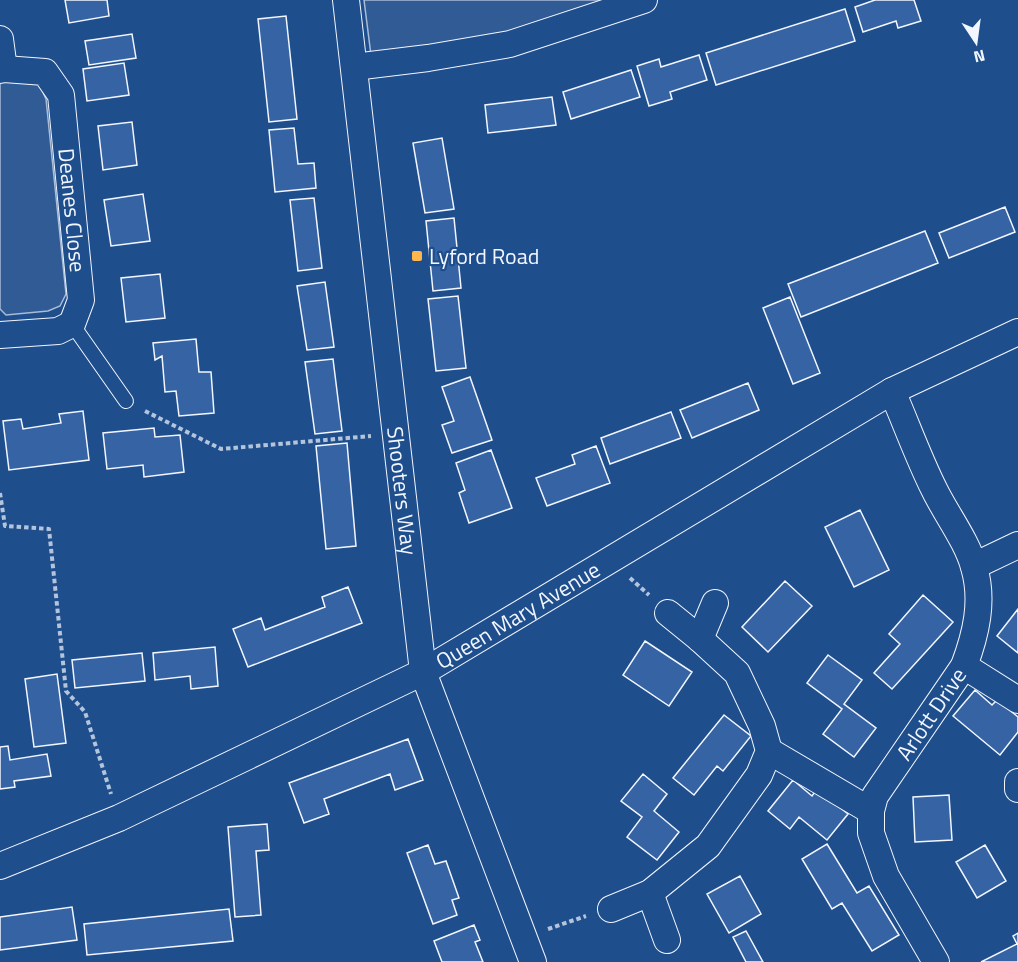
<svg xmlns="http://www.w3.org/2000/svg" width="1018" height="962" viewBox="0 0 1018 962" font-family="'Titillium Web',sans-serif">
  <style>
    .green { fill: #305b95; stroke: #a8bbd7; stroke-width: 1.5 }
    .building { fill: #3563a3; stroke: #f2f6ff; stroke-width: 1.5 }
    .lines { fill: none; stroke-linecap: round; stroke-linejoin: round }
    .lane-casing { stroke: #f2f6ff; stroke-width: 16 }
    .street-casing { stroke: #f2f6ff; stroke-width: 28 }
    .path { stroke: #b3c4dc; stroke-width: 4; stroke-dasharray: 4.5 3; stroke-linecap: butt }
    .lane { stroke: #1f4e8c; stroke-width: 14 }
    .street { stroke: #1f4e8c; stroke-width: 26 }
    .poi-dot { fill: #ffb74d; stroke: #1f4e8c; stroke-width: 2 }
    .labels { text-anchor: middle; stroke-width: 4.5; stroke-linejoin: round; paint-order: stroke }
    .street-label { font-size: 22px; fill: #f2f6ff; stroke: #1f4e8c }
    .poi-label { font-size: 22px; fill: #f2f6ff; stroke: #1f4e8c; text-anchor: start }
  </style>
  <rect width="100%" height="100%" fill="#1f4e8c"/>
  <path class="green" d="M364,0H615L529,28L372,63Z
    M21,80L39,84L46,99L66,294L60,306L48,311L6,315L0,309V82Z"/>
  <path class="building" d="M65,0H107L109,16L69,23Z
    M875,0H914L921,21L898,28L896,21L863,32L855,7Z
    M845,9L855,41L716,85L706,53Z
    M286,16L297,119L269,122L258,19Z
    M132,34L136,58L89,65L85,41Z
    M699,55L707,80L670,92L672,99L649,106L637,66L659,59L661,67Z
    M124,63L129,95L87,101L83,69Z
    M631,70L640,97L571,119L563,92Z
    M552,97L556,125L488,133L485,105Z
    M132,122L137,165L103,170L98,126Z
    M294,128L298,164L314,163L316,188L275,192L269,130Z
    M442,138L454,209L425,213L413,143Z
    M143,194L150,241L111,246L104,200Z
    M314,198L322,268L298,271L290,200Z
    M1005,207L1015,232L949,258L939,233Z
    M454,218L461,288L433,291L426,221Z
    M925,231L938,263L801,317L788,284Z
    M160,274L165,318L126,322L121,278Z
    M325,282L334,347L307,350L297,286Z
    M458,296L466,368L436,371L428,299Z
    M790,297L820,373L793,384L763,308Z
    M196,339L199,372H211L214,413L179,416L176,391L165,392L162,356L155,360L153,343Z
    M333,359L342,431L315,434L305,362Z
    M470,377L492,440L452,453L442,425L454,421L442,387Z
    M748,383L759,410L692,438L680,410Z
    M83,411L89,460L9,470L3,421L21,419L23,429L61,423L59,414Z
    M671,412L681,438L610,464L601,438Z
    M154,428L155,437L180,435L184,472L144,477L143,465L107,469L103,433Z
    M347,443L356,546L326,549L316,446Z
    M596,446L610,483L547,506L536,478L575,464L572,455Z
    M491,450L512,508L469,523L459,493L465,490L456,463Z
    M860,510L889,570L854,587L825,527Z
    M785,581L812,606L768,652L742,627Z
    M348,587L362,623L248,667L233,629L261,618L265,630L325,607L322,597Z
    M923,595L953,622L892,689L874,673L900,644L889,634Z
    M1018,609V653L997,636Z
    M645,641L692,672L669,706L623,675Z
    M215,647L218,686L191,689L190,676L155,680L153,653Z
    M142,653L145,681L75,688L72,660Z
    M828,655L862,680L844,704L876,728L854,757L823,734L842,709L807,683Z
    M57,674L66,743L34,747L25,679Z
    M975,690L992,705L997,700L1018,717V732L1000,755L953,716Z
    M724,715L751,736L723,771L717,766L694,795L673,778Z
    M408,739L423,780L395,790L390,774L324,799L329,814L304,823L289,783Z
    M8,746L10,760L47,754L51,776L14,781L15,787L0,789V747Z
    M643,774L667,794L654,811L679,832L657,860L627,837L642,817L621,801Z
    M793,780L812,796L817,789L848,814L827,840L799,817L790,829L768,811Z
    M949,795L952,840L915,842L913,797Z
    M267,824L269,850L256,851L261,915L235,917L228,827Z
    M827,844L857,893L869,886L899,935L872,951L842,903L832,909L802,859Z
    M428,845L435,864L446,861L459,898L452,900L457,915L433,924L407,853Z
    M985,845L1006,881L977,898L956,862Z
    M740,876L761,914L729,933L707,894Z
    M72,907L77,940L0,950V917Z
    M229,909L233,941L87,955L84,924Z
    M474,925L480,940L475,942L483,962H442L434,941Z
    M746,931L763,962H746L733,937Z
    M1018,933V962H981L1017,944L1013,936Z"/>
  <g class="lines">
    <defs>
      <path id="lane" d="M72,324L126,401"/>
      <g id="street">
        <path id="s1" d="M346,0L423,672L533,962"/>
        <path d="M0,39L4,69"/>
        <path d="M354,67L428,58L510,44L644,0"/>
        <path id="s2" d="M0,70L4,69L45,72L61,95L81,300L72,324L58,331L0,335"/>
        <path d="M892,391C906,423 918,457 934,489C946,514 967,541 974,567C984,601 976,634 964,666L875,796L871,811V833L886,876L936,962"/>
        <path d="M974,566L1018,545"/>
        <path d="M700,639L715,603"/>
        <path d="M964,666L1018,700"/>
        <path d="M769,751L871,811"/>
        <path d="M1018,782V789"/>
        <path id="s3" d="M0,866L119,818L423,672L892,391L1018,332"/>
        <path d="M650,893L667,940"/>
        <path d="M611,909L650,893L708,846L759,775L769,751L762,726L737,673L700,639L668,613"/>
      </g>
    </defs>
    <use href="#lane" class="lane-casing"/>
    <use href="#street" class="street-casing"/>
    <path class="path" d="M145,411L221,449L371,436
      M0,493L5,526L49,529L66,691L85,712L111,794
      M630,578L649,595
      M548,929L586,916"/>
    <use href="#lane" class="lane"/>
    <use href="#street" class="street"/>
  </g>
  <rect class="poi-dot" x="411" y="250" width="12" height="12" rx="3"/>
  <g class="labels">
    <g class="street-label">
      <text dy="8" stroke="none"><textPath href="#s2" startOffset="189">Deanes Close</textPath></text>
      <text dy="8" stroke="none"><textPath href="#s1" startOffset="494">Shooters Way</textPath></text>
      <text dy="8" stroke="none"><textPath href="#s3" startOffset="576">Queen Mary Avenue</textPath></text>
      <text transform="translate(931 714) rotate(-56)" y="8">Arlott Drive</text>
    </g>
    <g class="poi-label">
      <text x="429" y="264">Lyford Road</text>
    </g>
  </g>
  <g transform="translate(976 42) rotate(167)" stroke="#1f4e8c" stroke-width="4.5" paint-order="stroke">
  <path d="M0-4.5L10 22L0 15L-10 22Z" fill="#f2f6ff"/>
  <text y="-9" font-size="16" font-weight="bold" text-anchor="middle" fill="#f2f6ff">N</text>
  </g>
</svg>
